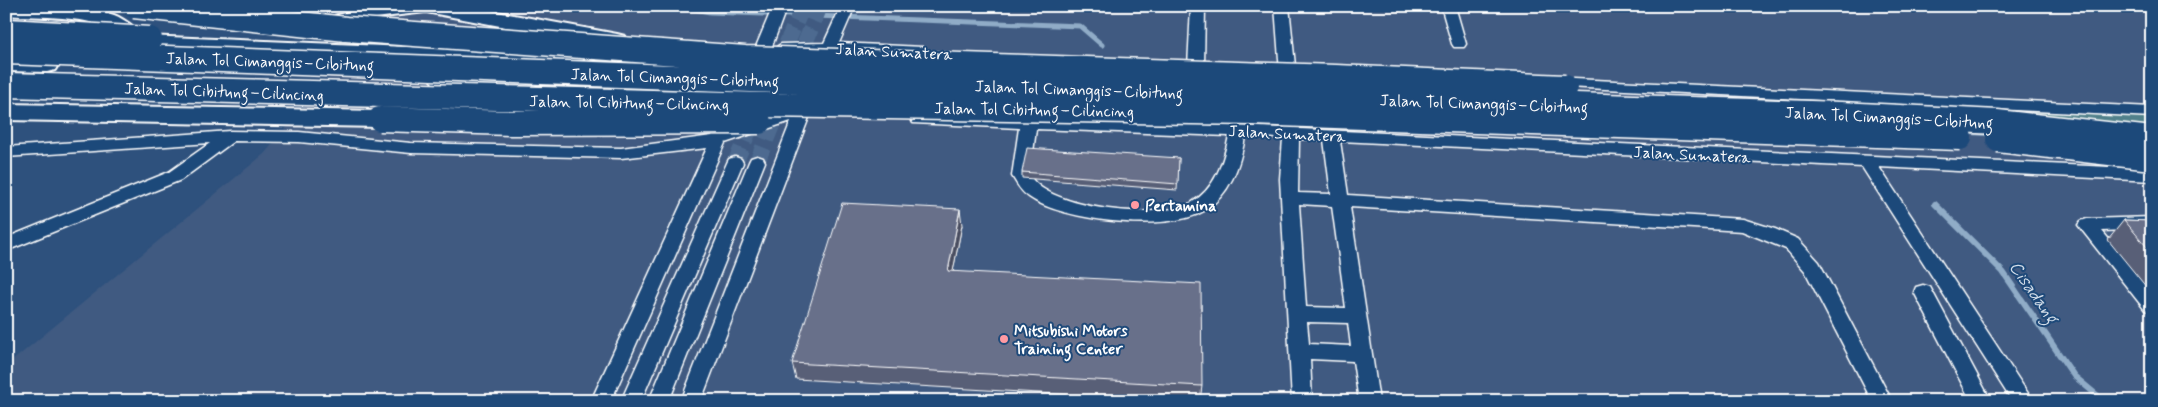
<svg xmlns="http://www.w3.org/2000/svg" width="2158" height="407" viewBox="0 0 2158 407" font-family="Mynerve,sans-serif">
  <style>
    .built { fill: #3f5a81 }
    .green { fill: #51818b; stroke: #a8c0c5 }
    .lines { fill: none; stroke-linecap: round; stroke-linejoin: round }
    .stream-far1 { stroke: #90acc7; stroke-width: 5 }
    .stream { stroke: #90acc7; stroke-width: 6 }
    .minor-tunnel { stroke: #4d6b90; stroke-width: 16; stroke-dasharray: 16 8; stroke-linecap: butt }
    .minor-casing { stroke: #fff; stroke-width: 3 }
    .highway-casing { stroke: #fff; stroke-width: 4 }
    .minor { fill: #1f4a7a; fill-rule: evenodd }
    .highway { fill: #1f4a7a; fill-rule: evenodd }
    .highway-bridge-casing { stroke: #fff; stroke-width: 27; stroke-linecap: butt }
    .highway-bridge { stroke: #1f4a7a; stroke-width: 24 }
    .wall { fill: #595f77; stroke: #fff }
    .shaded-wall { fill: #494e61; stroke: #fff }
    .building { fill: #686f8a; stroke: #fff }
    .poi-dot { fill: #ff9aa2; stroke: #1f4a7a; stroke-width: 2 }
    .labels { text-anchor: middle; stroke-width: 4; stroke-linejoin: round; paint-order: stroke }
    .street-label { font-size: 16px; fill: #fff; stroke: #1f4a7a }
    .poi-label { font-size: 16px; font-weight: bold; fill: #fff; stroke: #1f4a7a; text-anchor: start }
    .water-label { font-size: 18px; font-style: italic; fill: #d1dce8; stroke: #1f4a7a }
  </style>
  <rect width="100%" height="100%" fill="#2e517d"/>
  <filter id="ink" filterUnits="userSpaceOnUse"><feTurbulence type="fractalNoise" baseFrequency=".02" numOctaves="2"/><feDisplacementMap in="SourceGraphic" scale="10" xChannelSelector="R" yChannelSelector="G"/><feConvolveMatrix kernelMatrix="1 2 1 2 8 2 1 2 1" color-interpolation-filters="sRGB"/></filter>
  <g filter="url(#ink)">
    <path class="built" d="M391,6H2152V401H6V366L264,154Z"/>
    <path class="green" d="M1990,103L2152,112V131L2018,116Z"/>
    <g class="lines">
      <path class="stream-far1" d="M678,6L710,12L1080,26L1102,45
        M1964,132L1995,134"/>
      <path class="stream" d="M1935,204L2003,272L2074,376L2104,401"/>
      <path class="minor-tunnel" d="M777,66L803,6
        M796,66L820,6
        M757,162L780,106
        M735,163L756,115"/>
      <defs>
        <path id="minor" d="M773,6H787L771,49L763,54L758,52L755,49Z
          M841,6H855L839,43L923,47L931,52L923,57L829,52L781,54L773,49L781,44L824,43Z
          M1191,6H1205L1204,67L1196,72L1188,67Z
          M1275,6H1289L1297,86L1289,91L1281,86Z
          M1441,6H1455L1466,44L1464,47H1454L1452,44Z
          M438,75L533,84L541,89L533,94L433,83L430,80L433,77Z
          M1553,78L2152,107V117L1547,86L1545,83L1547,80Z
          M803,107L809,108L811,112L701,401H681L791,121L725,143L611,401H591L707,148L621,158L411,153L299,142L234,141L181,180L6,251V238L169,172L210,143L6,157V147L230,131L299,132L411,143L621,148L712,136L716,128L722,127L729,131Z
          M919,114L1284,128L1286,118H1298L1300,129L2152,169V181L1879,167L2033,401H2012L1862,167L1340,141L1348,195L1743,219L1775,229L1798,239L1819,262L1892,401H1872L1805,271L1786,249L1742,231L1350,207L1379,401H1359L1353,361L1310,359L1312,401H1292L1280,179L1283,138L1245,137C1240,166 1230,195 1204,211C1168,233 1062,221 1029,197C1021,192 1017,184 1012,176L1019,128L913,123L911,119L913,115ZM1036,129L1229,136C1223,163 1216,188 1191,203C1159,221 1049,209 1030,176ZM1299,139L1324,140L1331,194L1298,193ZM1299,204L1332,206L1346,308L1306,307ZM1307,322L1348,323L1351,346L1309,344Z
          M757,156L763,158L765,162L669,401H649L749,162L751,158Z
          M735,157L741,159L743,163L641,401H621L727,163L729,159Z
          M2152,217V229L2102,231L2152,291V312L2145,310L2078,225L2081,221L2087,219Z
          M1923,285L1930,287L1991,401H1971L1914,292L1916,287Z"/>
        <path id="highway" d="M6,6C41,6 81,3 114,15C125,19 137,30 146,36L406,47L575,48L583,50L586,55L583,60L575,62L406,61L141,50C125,46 116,33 102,26C82,16 30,17 6,15Z
          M370,6H465L617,34L625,36L628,41L625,46L617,48L426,12L375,18L320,34L312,32L309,27L312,22Z
          M6,57L55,60L58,65L55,70L47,72L6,71Z
          M6,104L380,111L389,114L392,119L389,124L380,127L6,120Z"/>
      </defs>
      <use href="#minor" class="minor-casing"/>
      <use href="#highway" class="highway-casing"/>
      <use href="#minor" class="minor"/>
      <use href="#highway" class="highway"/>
      <defs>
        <path id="highway-bridge" d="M134,6L346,29L745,58L1336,77L1565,87
          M6,31L150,39
          M6,52L779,81L1158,91L1841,114L1997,122L2152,139
          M6,85L765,105L1252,113L1960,138
          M380,119L511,123L759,122
          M1998,140L2152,158"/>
      </defs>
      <use href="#highway-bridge" class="highway-bridge-casing"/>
      <use href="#highway-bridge" class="highway-bridge"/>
    </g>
    <path class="wall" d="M1179,158L1177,190L1022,178V172Z
      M2124,220L2152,221V294L2108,240Z
      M962,225L953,271L1202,386L1200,401H1177L796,379L792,363Z"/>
    <path class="shaded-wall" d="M960,209L962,225L950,287L948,271Z"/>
    <path class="building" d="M1027,148L1179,158L1178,184L1022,172Z
      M842,203L960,209L948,271L1201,284L1202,386L792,363Z
      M2124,220L2152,221V253Z
      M1324,399L1355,401H1324Z"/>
  </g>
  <g class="poi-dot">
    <circle cx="1135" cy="205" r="5"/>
    <circle cx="1004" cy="339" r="5"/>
  </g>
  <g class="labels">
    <g class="street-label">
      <text transform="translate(894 51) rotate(3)" y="6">Jalan Sumatera</text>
      <text transform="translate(270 61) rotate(2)" y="6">Jalan Tol Cimanggis–Cibitung</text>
      <text transform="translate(675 77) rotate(2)" y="6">Jalan Tol Cimanggis–Cibitung</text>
      <text transform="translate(1079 89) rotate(2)" y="6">Jalan Tol Cimanggis–Cibitung</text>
      <text transform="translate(224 91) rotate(2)" y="6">Jalan Tol Cibitung–Cilincing</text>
      <text transform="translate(629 102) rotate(1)" y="6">Jalan Tol Cibitung–Cilincing</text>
      <text transform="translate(1484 103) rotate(2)" y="6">Jalan Tol Cimanggis–Cibitung</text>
      <text transform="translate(1034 109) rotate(1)" y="6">Jalan Tol Cibitung–Cilincing</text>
      <text transform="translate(1889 117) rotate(3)" y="6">Jalan Tol Cimanggis–Cibitung</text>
      <text transform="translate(1287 133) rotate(3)" y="6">Jalan Sumatera</text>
      <text transform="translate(1692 154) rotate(3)" y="6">Jalan Sumatera</text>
    </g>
    <g class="poi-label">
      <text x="1145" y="211">Pertamina</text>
      <text x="1014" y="336">Mitsubishi Motors<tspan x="1014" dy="18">Training Center</tspan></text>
    </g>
    <g class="water-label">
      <text transform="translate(2034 292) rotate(55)" y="6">Cisadang</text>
    </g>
  </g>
  <rect width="2158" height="407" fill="none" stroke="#1f4a7a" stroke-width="25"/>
  <rect x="12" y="12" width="2133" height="382" fill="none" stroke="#fff" stroke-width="2" filter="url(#ink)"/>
</svg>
